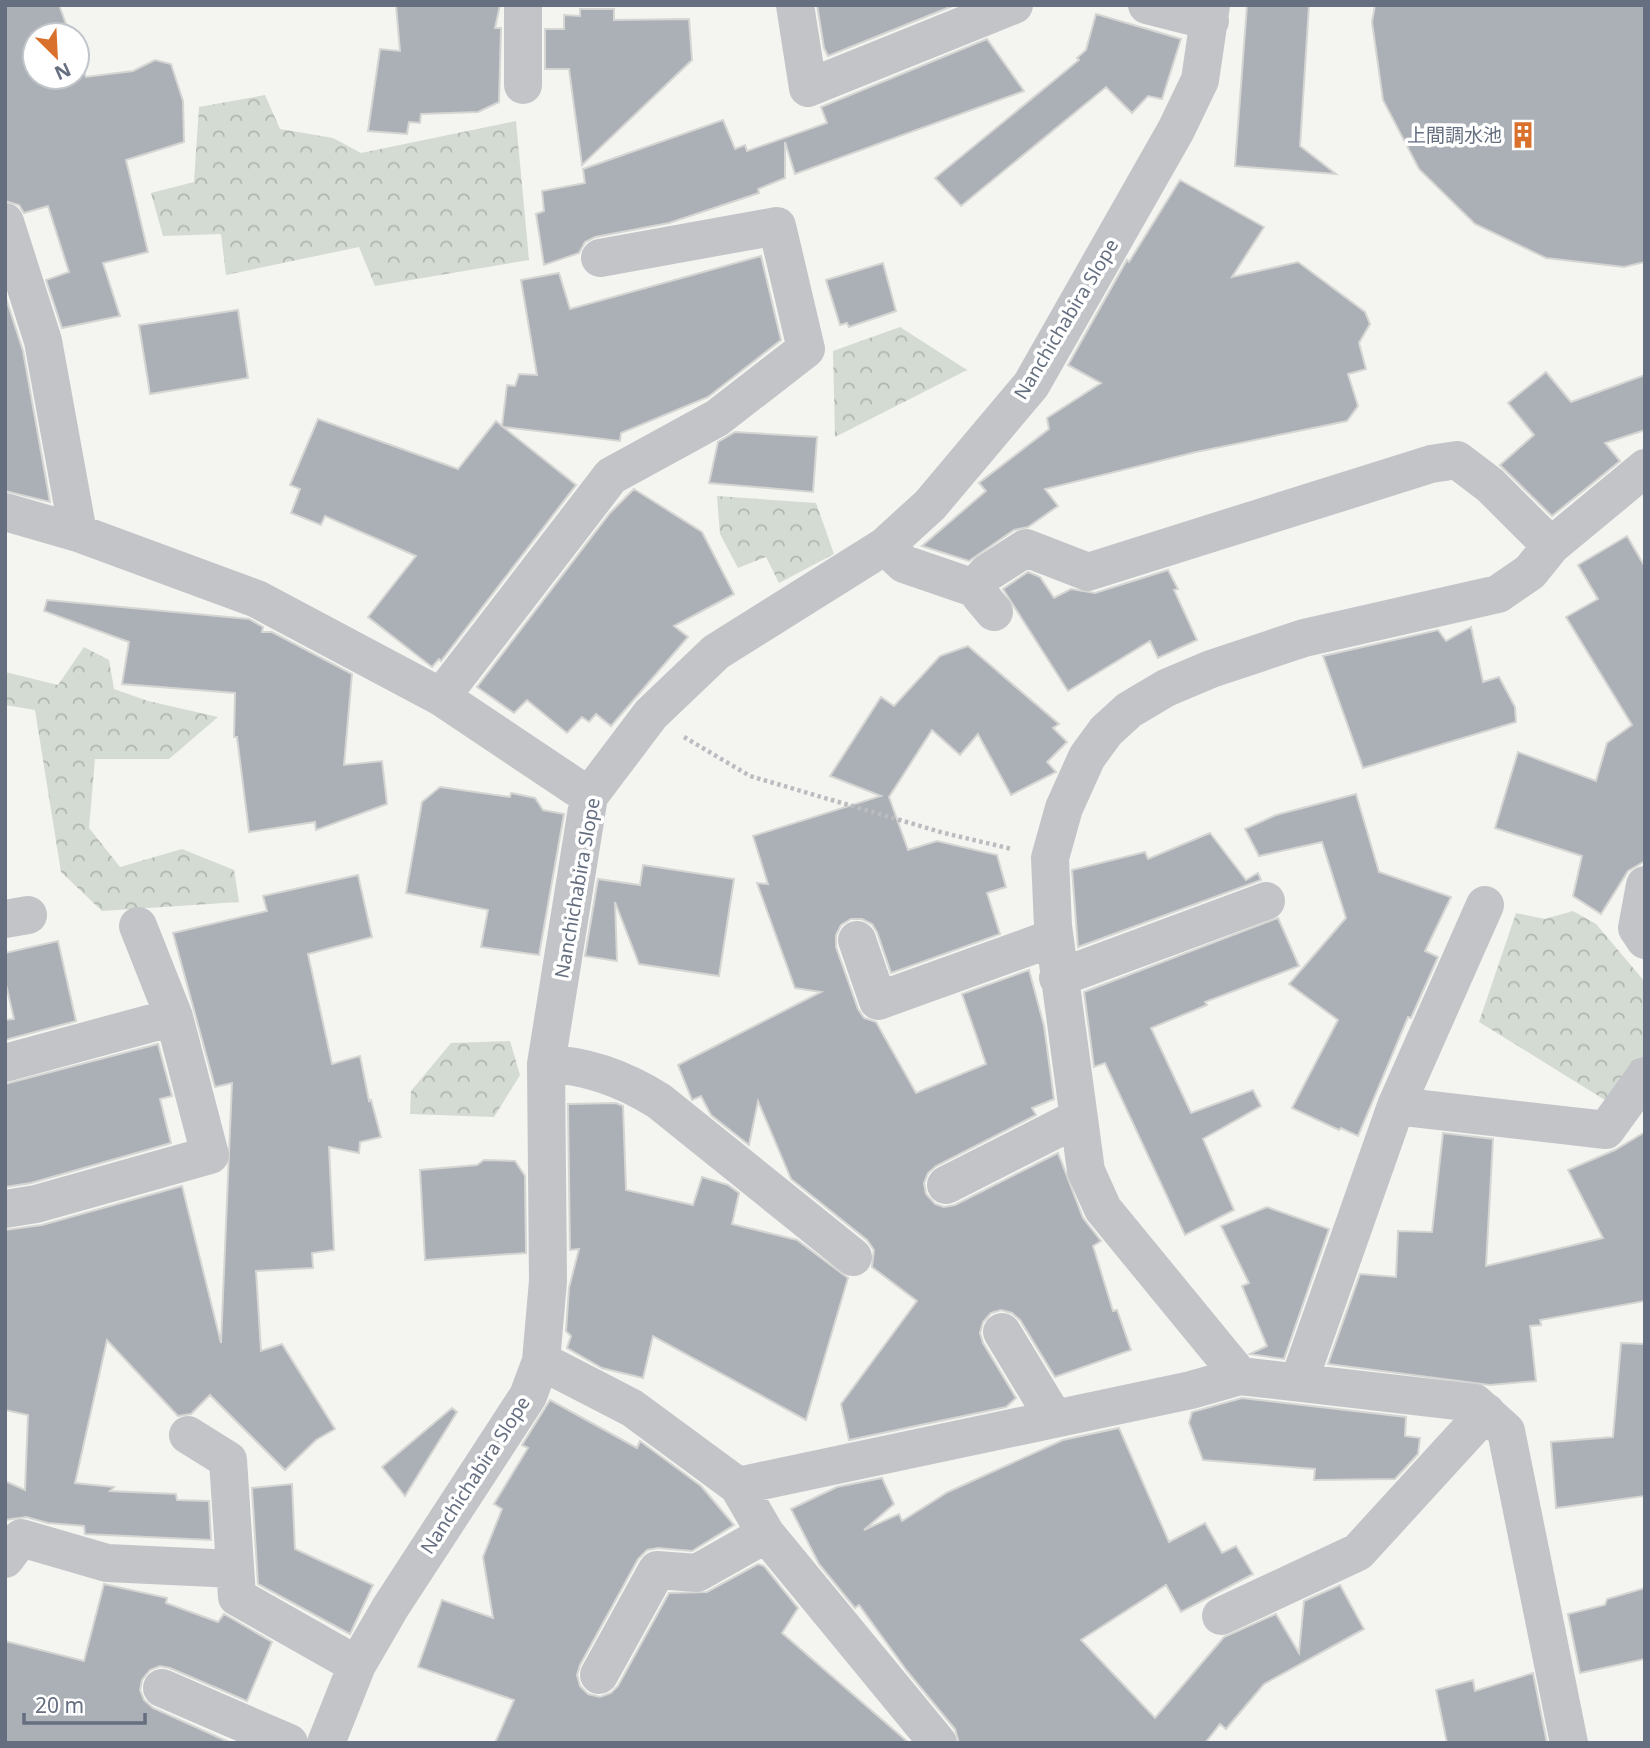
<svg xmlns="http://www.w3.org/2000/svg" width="1650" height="1748" viewBox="0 0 1650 1748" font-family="'Noto Sans','Noto Sans JP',sans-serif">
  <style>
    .forest { fill: url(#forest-crowns) }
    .building { fill: #abafb6; stroke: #d5d5d3; stroke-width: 2 }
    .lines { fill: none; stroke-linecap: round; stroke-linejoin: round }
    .path { stroke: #bbbcbf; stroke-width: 4.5; stroke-dasharray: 3.5 3.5; stroke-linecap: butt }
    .street { stroke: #c2c4c8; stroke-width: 38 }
    .labels { text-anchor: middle; stroke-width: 7; stroke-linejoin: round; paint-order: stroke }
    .poi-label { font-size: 19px; fill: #656f80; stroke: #fff; text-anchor: end }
    .street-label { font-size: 19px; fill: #656f80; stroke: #fff }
  </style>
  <defs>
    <pattern id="forest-crowns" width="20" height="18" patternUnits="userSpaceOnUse" patternTransform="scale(1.75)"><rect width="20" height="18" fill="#d4dbd2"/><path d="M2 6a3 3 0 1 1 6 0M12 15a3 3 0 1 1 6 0" fill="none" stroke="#b0b6b0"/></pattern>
  </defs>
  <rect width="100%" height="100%" fill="#f4f4f0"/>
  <path class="forest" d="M265,95L280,129L333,138L361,153L516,121L529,260L375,286L359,247L226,275L221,234L163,236L151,193L194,182L199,107Z
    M900,327L967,370L835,437L833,351Z
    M717,496L816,503L834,554L779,583L766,557L738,568L720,534Z
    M84,647L109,660L114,689L148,701L218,717L169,759H95L89,828L120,867L182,849L234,870L239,902L102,911L61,872L35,710L5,705V672L58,685Z
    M1573,911L1596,924L1645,982V1060L1613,1105L1479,1022L1516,913L1545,919Z
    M510,1041L520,1075L494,1117L410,1114L411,1091L451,1043Z"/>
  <path class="building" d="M5,5H59L70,35H35V77H77V53L86,77L133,71L155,60L171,64L183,101L184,142L126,160L148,252L103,263L120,316L62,328L46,280L69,272L48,206L24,213L19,205L5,201Z
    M396,5H500L495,28H501L499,102L478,112L421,114L420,123L409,122L407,134L368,131L380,49L400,51Z
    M817,5H955L828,56L824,48Z
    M1247,5H1309L1300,146L1336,174L1235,166Z
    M1375,5H1645V262L1624,267L1546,258L1475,224L1419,169L1383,100L1372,22Z
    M580,9H614V20L689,19L692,60L582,165L569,69H545V29H564V15L580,16Z
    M1096,14L1181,39L1162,99L1148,96L1132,113L1106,87L961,206L935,178L1079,60L1077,58L1086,50Z
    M987,39L1024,91L795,174L785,142V178L758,189L759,193L669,223L595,237L585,242L579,253L544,265L536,214L544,211L542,191L585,183L583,169L723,120L735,149L745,145L747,151L827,123L821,107Z
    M1180,180L1264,227L1232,277L1298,262L1365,312L1370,324L1359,343L1366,369L1348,374L1358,406L1347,421L1196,452L1045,489L1058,506L1028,527L1014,530L969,561L922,546L986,491L979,483L1049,429L1047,418L1101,383L1068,365L1127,260L1129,262Z
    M761,256L781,340L708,397L621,433L620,441L503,427L576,485L441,661L439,659L432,667L368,617L416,556L325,516L321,525L291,513L300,489L290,485L318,419L458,469L496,421L502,426L507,385L515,386L519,374L537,375L521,280L559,273L570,309Z
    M883,263L896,311L849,327L847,323L840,325L826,280Z
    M5,295L23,351L50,502L5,491Z
    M238,310L248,378L150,394L139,325Z
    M1546,372L1571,402L1645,375V430L1605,443L1620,461L1552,516L1500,465L1534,435L1508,403Z
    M735,432L817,437L813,492L709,483L718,442Z
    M634,489L702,532L734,594L674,626L688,637L611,726L596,714L589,722L582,717L567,733L527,700L514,713L477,687L610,513Z
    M1627,536L1645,567V861L1628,871L1601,914L1573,896L1582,856L1495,828L1518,752L1596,781L1607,743L1632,725L1566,617L1598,599L1578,565Z
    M1168,570L1178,589L1174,590L1197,640L1158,658L1150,641L1068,691L1003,589L1028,572L1040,577L1054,598L1071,589L1095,593Z
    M47,600L249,619L263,627L262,632H272L352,674L344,765L382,761L387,804L316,830L315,822L249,832L237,737H234L235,693L122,684L129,642L44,611Z
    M1471,627L1483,682L1499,677L1515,707L1516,722L1363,768L1323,656L1438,630L1446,641Z
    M968,646L1059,724L1053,728L1067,742L1047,762L1056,772L1011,795L978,734L960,755L932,730L889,797L908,850L937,841L997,855L1006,887L987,893L1000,934L891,973L877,932L872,924L862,919H851L841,925L836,935V947L858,1009L864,1018L876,1022L916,1093L986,1064L962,994L1029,970L1044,1026L1054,1099L1032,1108L1036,1115L936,1166L928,1173L924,1183L926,1194L935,1204L944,1207L955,1205L1058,1153L1083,1218L1101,1241L1093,1246L1113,1311L1117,1310L1131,1350L1055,1377L1020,1320L1012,1313L1001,1310L991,1313L983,1322L980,1333L983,1343L1016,1398L1006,1407L849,1440L841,1404L917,1301L872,1267L874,1250L867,1240L791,1179L758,1101L749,1145L711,1115L701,1096L692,1100L678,1065L821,992L795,988L757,883L768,884L753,836L881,796L830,776L881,697L894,706L940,656Z
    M440,787L510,797L511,793L535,798L543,810L564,814L539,955L481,947L488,910L406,893L422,802Z
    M1356,794L1379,872L1451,897L1425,951L1438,957L1411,1018L1408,1017L1358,1136L1341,1128L1339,1130L1292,1108L1338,1020L1289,984L1346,918L1322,842L1259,856L1245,829L1276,815Z
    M1210,833L1246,880L1258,873L1261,880L1078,947L1072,870L1145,852L1148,859Z
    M643,865L734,879L719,976L639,964L615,902L617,961L585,956L598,879L640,885Z
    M358,875L372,937L308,954L332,1064L360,1056L369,1101L371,1100L381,1137L360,1142L359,1153L329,1147L334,1250L312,1253L313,1268L256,1271L261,1351L282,1344L335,1429L316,1440L285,1470L210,1395L191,1414L178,1416L107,1340L75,1483L114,1487L110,1491L176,1494L177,1500L209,1501L211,1540L85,1534L84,1526L48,1523L26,1517L5,1520V1481L25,1490L28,1415L5,1410V1230L42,1225L182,1186L221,1343L232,1083L215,1087L173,933L267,911L263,896Z
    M1278,918L1299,966L1205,1002L1207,1005L1151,1028L1191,1113L1253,1090L1261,1106L1203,1139L1234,1210L1185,1235L1105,1063L1094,1067L1084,992Z
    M58,941L76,1021L5,1040V1020L14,1019L5,980V953Z
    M158,1044L172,1096L160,1099L171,1143L31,1183L5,1187V1084Z
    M616,1103L623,1106L626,1190L693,1205L702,1177L728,1185L739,1193L732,1224L797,1240L848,1278L806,1420L653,1336L643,1378L602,1368L567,1348L571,1336L566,1331L569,1288L579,1249L570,1250L568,1104Z
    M1645,1132V1301L1540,1320L1541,1325L1530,1326L1536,1381L1490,1385L1328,1364L1360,1274L1396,1277L1398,1231L1432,1232L1443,1133L1493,1139L1486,1266L1603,1238L1568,1170L1615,1150Z
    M484,1160L515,1161L525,1176L526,1253L425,1260L420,1170L477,1165Z
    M1267,1207L1329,1229L1284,1359L1250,1354L1267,1346L1242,1286L1249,1283L1221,1226Z
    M1621,1343L1645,1344V1496L1556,1508L1551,1442L1613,1437Z
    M1242,1398L1406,1417L1405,1436L1420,1438L1418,1454L1395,1479L1314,1480L1315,1469L1203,1460L1189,1423L1192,1412Z
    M550,1400L637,1448L640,1441L701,1486L734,1525L692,1551L658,1548L647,1550L638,1559L580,1665L577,1675L580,1686L588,1694L600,1697L611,1693L618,1686L669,1593L707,1592L758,1564L764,1566L798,1608L782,1633L909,1743H495L514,1700L418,1667L442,1600L493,1618L483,1557L502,1509L494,1504L528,1448L522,1445Z
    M452,1408L457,1412L405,1496L382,1467Z
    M1119,1428L1169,1542L1205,1523L1222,1553L1236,1546L1253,1574L1181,1612L1166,1585L1081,1640L1155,1718L1224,1637L1276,1614L1299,1653L1304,1601L1340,1585L1364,1629L1264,1684L1226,1729L1220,1724L1205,1743H959L955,1729L907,1671L859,1605L855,1608L819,1564L791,1509L837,1487L882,1478L894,1504L864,1530L899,1514L902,1521L948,1492L1063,1440Z
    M292,1484L295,1549L373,1585L350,1634L258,1584L252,1488Z
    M104,1584L167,1598L166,1603L218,1622L224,1614L272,1642L247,1701L170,1668L160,1666L150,1670L142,1680L140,1690L144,1700L153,1708L231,1743H5V1641L84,1661Z
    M1645,1588V1659L1580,1673L1568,1614L1605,1605L1607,1599Z
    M1533,1673L1547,1743H1447L1436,1690L1473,1680L1475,1691Z"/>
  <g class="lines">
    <path class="path" d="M684,737L750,776L944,833L1012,849"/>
    <path class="street" d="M795,5L808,88L1014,5
      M1147,5L1210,21
      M523,85V5
      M5,222L43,341L78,533
      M5,512L78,533L257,599L441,697L589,796
      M885,546L904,564L974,588L994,612
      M974,588L987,573L1026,548L1088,572L1431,464L1457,460L1490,485L1551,546
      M441,697L611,476L717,418L806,349L777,226L600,258
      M1645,885L1637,928L1645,940
      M5,919L28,915
      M857,940L878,1001L1053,938
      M1058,978L1266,901
      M5,1063L174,1017
      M546,1064C588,1065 624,1079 659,1101L853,1257
      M1396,1106L1606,1130L1645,1076
      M946,1185L1078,1118
      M5,1209L36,1204L210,1155L174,1017L138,926
      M1002,1332L1054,1418
      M541,1361L632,1408L738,1486L766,1534L938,1743
      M1240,1376L1103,1209L1086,1171L1053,926L1050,858L1064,808L1087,757L1106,731L1129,710L1166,688L1211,669L1304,638L1498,594L1530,572L1551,546L1645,468
      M1299,1381L1396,1106L1485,905
      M188,1435L228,1460L237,1597L357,1665
      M738,1486L1191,1390L1240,1376L1475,1403L1506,1431L1569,1743
      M5,1559L21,1538L107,1563L235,1569
      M1221,1616L1358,1552L1486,1412
      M599,1675L657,1570L697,1573L766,1534
      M162,1688L289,1743
      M326,1743L357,1665L390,1608L528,1396L541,1361L548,1281L546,1064L589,796L651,714L716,652L885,546L930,505L1031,385L1176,130L1200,80L1211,5"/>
  </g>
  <defs>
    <symbol id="building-bare" viewBox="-9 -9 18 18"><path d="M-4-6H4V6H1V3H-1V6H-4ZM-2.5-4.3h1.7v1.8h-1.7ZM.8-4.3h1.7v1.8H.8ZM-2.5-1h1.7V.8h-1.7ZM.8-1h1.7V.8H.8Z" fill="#d9702c" stroke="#fff" stroke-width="2.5" paint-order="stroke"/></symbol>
  </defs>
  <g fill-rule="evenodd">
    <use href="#building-bare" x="1504" y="116" width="38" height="38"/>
  </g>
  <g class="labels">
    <g class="poi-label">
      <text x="1502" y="142">上間調水池</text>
    </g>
    <g class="street-label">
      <text transform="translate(1066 319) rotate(-59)" y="7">Nanchichabira Slope</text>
      <text transform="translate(577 888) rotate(-80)" y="7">Nanchichabira Slope</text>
      <text transform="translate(475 1475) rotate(-57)" y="7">Nanchichabira Slope</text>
    </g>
  </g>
  <rect width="1650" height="1748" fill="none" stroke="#656f80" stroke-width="14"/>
  <g transform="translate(56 56) rotate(156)"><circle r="33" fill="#ffffff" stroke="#c1c5cc" stroke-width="2"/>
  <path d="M0-5L12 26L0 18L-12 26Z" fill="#d9702c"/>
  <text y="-10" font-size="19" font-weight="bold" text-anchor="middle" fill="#656f80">N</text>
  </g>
  <path d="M24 1713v10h121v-10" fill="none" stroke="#656f80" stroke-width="3.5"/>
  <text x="35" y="1713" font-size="21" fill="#656f80" stroke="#ffffff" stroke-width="5" paint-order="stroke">20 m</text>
</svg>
